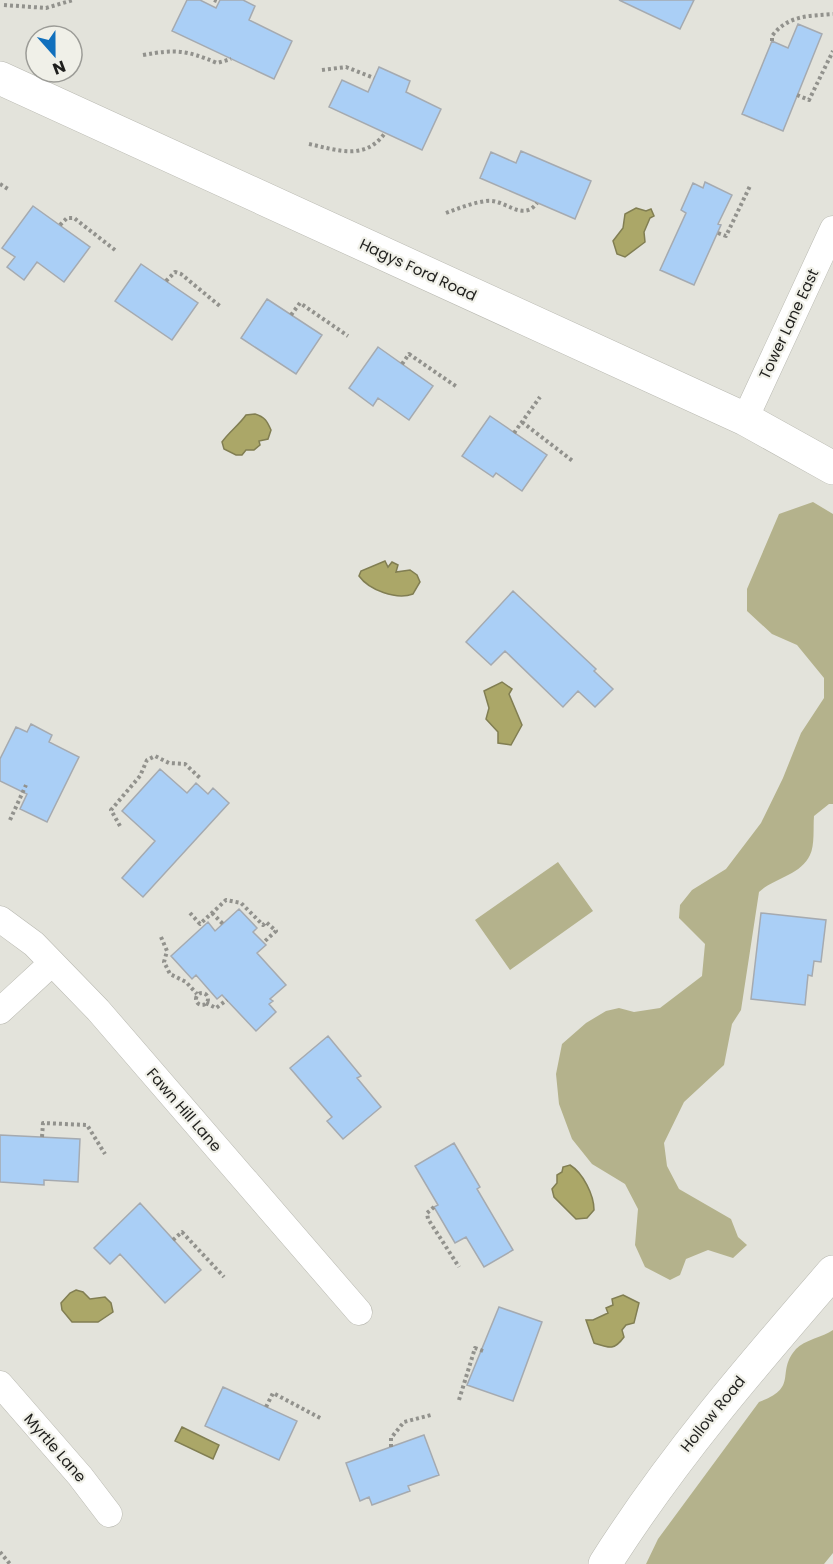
<svg xmlns="http://www.w3.org/2000/svg" width="833" height="1564" viewBox="0 0 833 1564" font-family="Poppins,sans-serif">
  <style>
    .green { fill: #b4b28c }
    .water { fill: #aba768; stroke: #817e52; stroke-width: 1.5 }
    .building { fill: #aacff6; stroke: #a5aab0; stroke-width: 1.5 }
    .lines { fill: none; stroke-linecap: round; stroke-linejoin: round }
    .street-casing { stroke: #b9b9b1; stroke-width: 27 }
    .secondary-casing { stroke: #b9b9b1; stroke-width: 34 }
    .path { stroke: #92928d; stroke-width: 4; stroke-dasharray: 3 3; stroke-linecap: butt }
    .street { stroke: #fff; stroke-width: 26 }
    .secondary { stroke: #fff; stroke-width: 33 }
    .labels { text-anchor: middle; stroke-width: 4.5; stroke-linejoin: round; paint-order: stroke }
    .street-label { font-size: 15px; fill: #1f1f1d; stroke: #f0f0e8 }
  </style>
  <rect width="100%" height="100%" fill="#e3e3db"/>
  <path class="green" d="M813,502L833,514V804H829L814,816C813,827 815,845 810,855C801,875 774,878 759,892L741,1010L732,1024L724,1065L684,1102L664,1143L667,1166L679,1189L731,1219L738,1237L747,1245L733,1258L708,1250L686,1259L680,1275L670,1280L645,1267L635,1245L638,1209L625,1184L592,1164L572,1139L559,1104L556,1074L562,1044L586,1023L606,1011L619,1008L634,1012L660,1008L702,976L705,944L679,918L680,905L692,890L726,869L761,823L783,778L801,733L824,698V678L797,645L772,634L747,611V589L779,514Z
    M558,862L593,911L510,970L475,920Z
    M833,1330V1553L824,1564H646L658,1539L759,1402C800,1387 775,1373 796,1349C804,1340 823,1337 833,1330Z"/>
  <path class="water" d="M636,208L646,211L651,209L654,216L650,218L644,232L645,242L625,257L617,254L613,241L623,228L625,214Z
    M255,414C265,417 267,421 271,430L268,439L259,441L260,445L254,450H246L242,455H236L224,449L222,442C229,432 239,425 246,415Z
    M385,561L388,567L392,562L398,565L396,572L410,570L417,575L420,582L413,594C396,600 369,590 359,576L361,571Z
    M502,682L512,689L509,694L522,725L511,745L498,743V732L486,719L489,708L484,691Z
    M570,1165C583,1173 594,1195 594,1210L587,1218L576,1219L554,1197L552,1189L557,1183V1175L562,1172L563,1167Z
    M76,1290L83,1292L90,1299L105,1297L111,1303L113,1312L98,1322H72L62,1310L61,1303L70,1293Z
    M623,1295L639,1303L634,1323L626,1325L622,1330L624,1337C614,1351 609,1348 594,1343L586,1320H593L608,1313L606,1308L613,1305L612,1299Z
    M182,1427L219,1445L213,1459L175,1441Z"/>
  <path class="building" d="M187,0H200L216,8L220,0H243L255,6L249,20L292,41L274,79L172,31Z
    M619,0H694L680,29Z
    M798,24L822,34L783,131L742,114L772,41L788,48Z
    M379,67L410,81L406,92L441,109L422,150L329,107L342,80L368,92Z
    M521,151L591,181L575,219L480,178L491,152L516,163Z
    M705,182L732,195L718,224L721,225L694,285L660,270L686,213L681,210L693,183L703,188Z
    M33,206L90,247L64,282L37,262L24,280L7,267L15,257L2,248Z
    M141,264L198,303L172,340L115,301Z
    M267,299L322,335L296,374L241,338Z
    M378,347L433,386L409,420L378,398L373,406L349,388Z
    M490,416L547,455L522,491L496,473L493,477L462,456Z
    M513,591L596,669L594,671L613,689L595,707L578,691L563,707L505,651L491,665L466,642Z
    M31,724L52,735L49,742L79,757L47,822L20,809L27,794L0,781V759L16,727L27,732Z
    M160,769L187,793L196,783L208,794L213,788L229,803L143,897L122,878L155,841L122,811Z
    M239,909L257,928L253,932L266,945L257,953L286,985L270,999L273,1001L269,1004L276,1012L256,1031L222,995L217,999L196,975L192,979L171,956L208,922L215,931Z
    M761,913L826,920L821,962L814,961L812,976L808,975L805,1005L751,999Z
    M328,1036L361,1076L357,1078L381,1107L343,1139L327,1121L332,1117L290,1068Z
    M0,1135L80,1139L78,1182L44,1180V1185L0,1182Z
    M454,1143L480,1187L477,1189L513,1250L484,1267L466,1237L455,1243L434,1207L438,1205L415,1166Z
    M140,1203L201,1270L165,1303L120,1254L110,1264L94,1248Z
    M499,1307L542,1322L513,1401L467,1385Z
    M223,1387L297,1421L279,1460L205,1426Z
    M424,1435L439,1475L408,1486L410,1491L372,1505L369,1497L360,1501L346,1463Z"/>
  <g class="lines">
    <defs>
      <path id="street" d="M745,419L833,229
        M0,919L34,944L98,1010L359,1312
        M0,1011L52,963
        M0,1384L80,1476L109,1514"/>
      <path id="secondary" d="M0,78L745,419L833,468
        M605,1564C673,1457 750,1368 833,1272"/>
    </defs>
    <use href="#street" class="street-casing"/>
    <use href="#secondary" class="secondary-casing"/>
    <path class="path" d="M214,0L219,2
      M4,5L46,8L73,0
      M772,41V36C788,15 809,16 833,14
      M143,55C176,49 186,50 217,63L231,59
      M322,70L346,67L374,78
      M797,95L809,100L833,51
      M309,144C337,150 365,161 385,133
      M0,184L8,189
      M446,213C459,208 472,203 486,201C505,198 522,223 537,203
      M60,225L67,218H74L115,250
      M718,233L726,236L750,186
      M166,281L175,272L181,274L221,307
      M291,315L300,303L348,336
      M402,364L409,354L457,387
      M522,422L574,462
      M514,433L540,397
      M10,820L26,785
      M120,826L111,810L140,776L147,760L155,756L169,763L185,764L200,778
      M190,913L200,924L226,900L241,903L263,925L266,922L276,931L264,942
      M212,913L223,924
      M161,937L167,951L164,962L170,974L186,982L197,994
      M196 999a6 6 0 1 1 12 0a6 6 0 1 1-12 0Z
      M206,1003L216,1008L227,1000
      M42,1137L43,1123L87,1125L105,1154
      M434,1207L427,1213L428,1219L459,1267
      M173,1240L182,1232L224,1277
      M459,1400L475,1348L483,1351
      M266,1407L273,1393L322,1419
      M391,1447V1438L404,1422L431,1415
      M0,1552L10,1564"/>
    <use href="#street" class="street"/>
    <use href="#secondary" class="secondary"/>
  </g>
  <g class="labels">
    <g class="street-label">
      <text transform="translate(418 270) rotate(25)" y="5">Hagys Ford Road</text>
      <text transform="translate(789 324) rotate(-65)" y="5">Tower Lane East</text>
      <text transform="translate(184 1110) rotate(49)" y="5">Fawn Hill Lane</text>
      <text transform="translate(713 1414) rotate(-51)" y="5">Hollow Road</text>
      <text transform="translate(55 1448) rotate(49)" y="5">Myrtle Lane</text>
    </g>
  </g>
  <g transform="translate(54 54) rotate(159)"><circle r="28" fill="#f0f0e8" stroke="#9c9c97" stroke-width="1.5"/>
  <path d="M0-4.5L10 22L0 15L-10 22Z" fill="#1170bd"/>
  <text y="-9" font-size="16" font-weight="bold" text-anchor="middle" fill="#1f1f1d">N</text>
  </g>
</svg>
